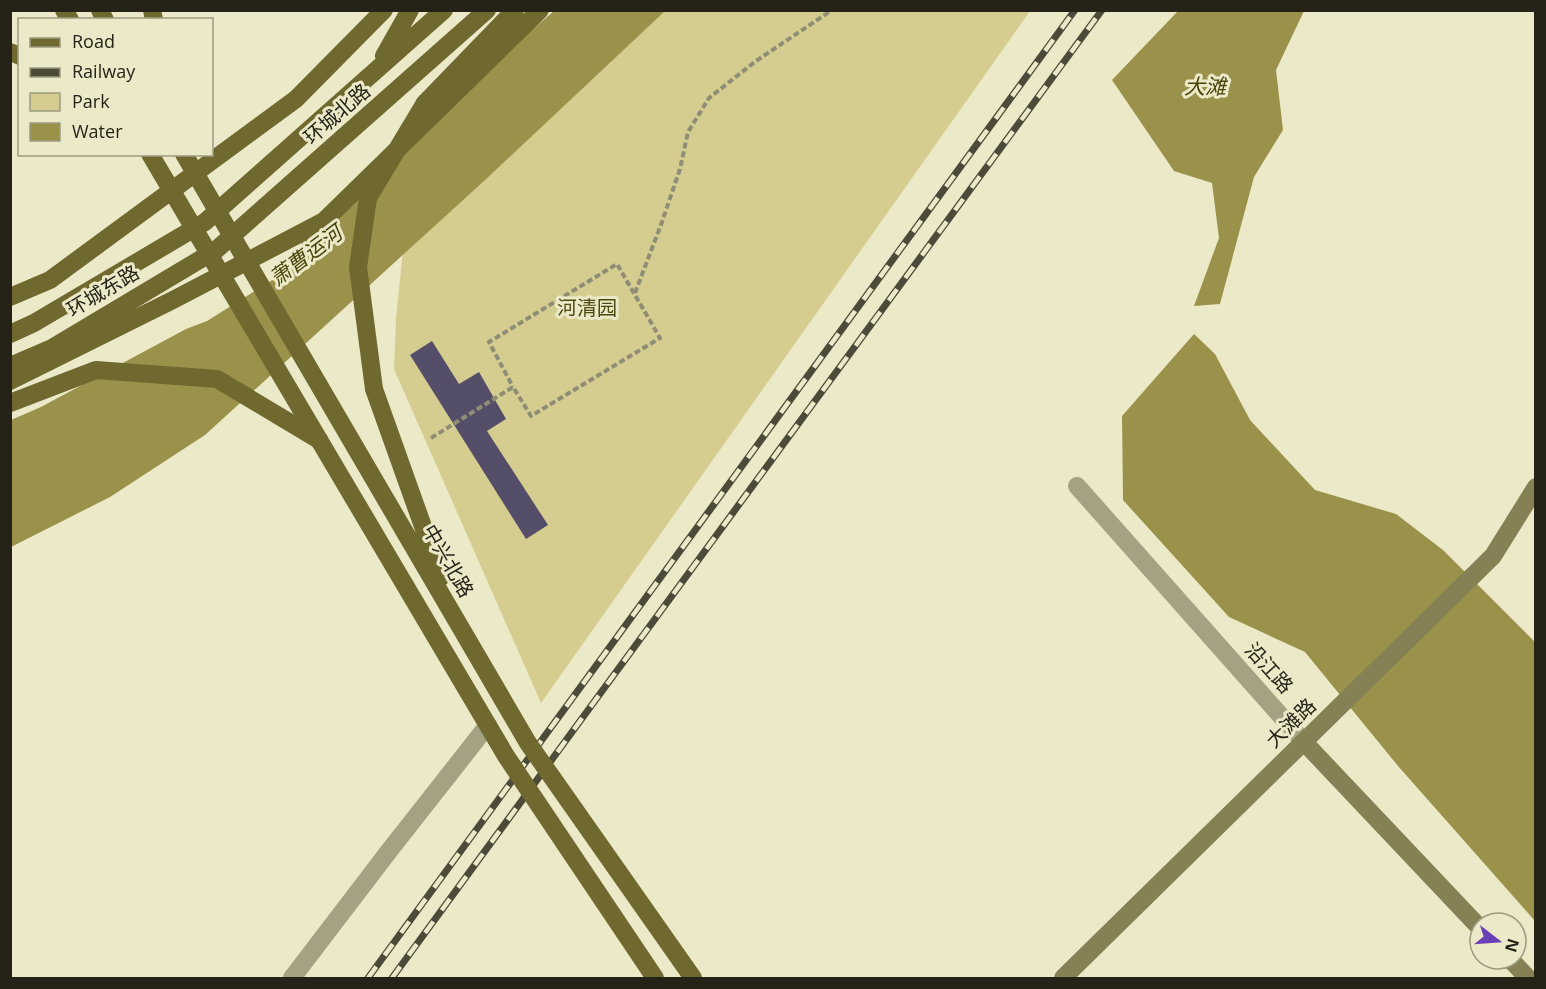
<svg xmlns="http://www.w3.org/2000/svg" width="1546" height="989" viewBox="0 0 1546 989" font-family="'Open Sans','Noto Sans SC',sans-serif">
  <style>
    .green { fill: #d4cd8f }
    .water { fill: #9a924b }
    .building { fill: #544e69 }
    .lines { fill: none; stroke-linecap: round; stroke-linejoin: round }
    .path { stroke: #8f8d75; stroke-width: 4; stroke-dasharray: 6 3; stroke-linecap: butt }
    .street { stroke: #a5a284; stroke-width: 18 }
    .secondary { stroke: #858154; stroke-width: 18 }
    .primary { stroke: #6f682f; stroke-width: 18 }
    .rail-casing { stroke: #4c4a39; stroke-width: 7 }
    .rail { stroke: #ece9c8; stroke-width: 4.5; stroke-dasharray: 14; stroke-linecap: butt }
    .primary-bridge { stroke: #6f682f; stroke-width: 18 }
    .labels { text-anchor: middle; stroke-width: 6; stroke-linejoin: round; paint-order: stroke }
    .street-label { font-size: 20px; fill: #252317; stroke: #ece9c8 }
    .park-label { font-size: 20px; fill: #4f4912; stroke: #ece9c8 }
    .water-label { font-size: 21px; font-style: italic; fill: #494309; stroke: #ece9c8 }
  </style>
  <rect width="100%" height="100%" fill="#ece9c8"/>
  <path class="green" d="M627,11H1030L541,703L394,369L396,319L406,221Z"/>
  <path class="water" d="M554,11H665L484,181L205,435L110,497L11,547V420L41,407L186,329L207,321L277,277L291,260L324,209Z
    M1178,11H1304L1276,70L1283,130L1254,177L1220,304L1194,306L1219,238L1212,183L1174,171L1112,80Z
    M1194,334L1215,354L1250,420L1315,490L1396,514L1443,550L1535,642V921L1398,766L1305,652L1229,617L1123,500L1122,416Z"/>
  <path class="building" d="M432,341L459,384L479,372L506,419L487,431L548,525L526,539L410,355Z"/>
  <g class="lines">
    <path class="path" d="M635,293L662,222L680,169L688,132L709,98L756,61L832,10
      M431,438L513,387L531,416L660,338L617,264L489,342L513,387"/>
    <path class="street" d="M1077,486L1304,742
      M292,978L389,851L488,725"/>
    <path class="secondary" d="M1304,742L1480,928
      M1510,959L1528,978
      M1063,978L1493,556L1536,487"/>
    <path class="primary" d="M64,10L70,20
      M100,10L105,20
      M152,10L154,20
      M10,52L20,56
      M384,56L410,10
      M425,103L515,10
      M10,297L50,280L296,99L384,10
      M10,334L34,323L205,222L444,10
      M10,366L52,348L216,250L487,10
      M10,381L173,300L324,221L540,10
      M10,403L96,370L217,379L319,440"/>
    <defs>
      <path id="rail" d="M368,978L1075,10
        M392,978L594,702L1102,10"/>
    </defs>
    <use href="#rail" class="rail-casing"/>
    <use href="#rail" class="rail"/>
    <path class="primary-bridge" d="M425,103L368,198L358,267L374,389L441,577
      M150,154L506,756L655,978
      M184,154L528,743L693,978"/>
  </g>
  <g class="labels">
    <g class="street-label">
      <text transform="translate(337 114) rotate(-41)" y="7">环城北路</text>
      <text transform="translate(103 291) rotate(-31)" y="7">环城东路</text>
      <text transform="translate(448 561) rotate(60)" y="7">中兴北路</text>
      <text transform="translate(1269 668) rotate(48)" y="7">沿江路</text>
      <text transform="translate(1291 723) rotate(-44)" y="7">大滩路</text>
    </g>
    <g class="park-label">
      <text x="587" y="315">河清园</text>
    </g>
    <g class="water-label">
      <text x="1205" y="94">大滩</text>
      <text transform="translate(306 256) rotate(-37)" y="7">萧曹运河</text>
    </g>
  </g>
  <rect width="1546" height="989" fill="none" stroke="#252317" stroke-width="24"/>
  <rect x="18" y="18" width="195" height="138" fill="#ece9c8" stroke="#9c9a81" stroke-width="1.5"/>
  <rect x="30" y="38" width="30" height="9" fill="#6f682f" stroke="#9c9a81" stroke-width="1.5"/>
  <text x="72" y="48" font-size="18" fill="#252317">Road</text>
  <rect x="30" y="68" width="30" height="9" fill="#4c4a39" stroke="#9c9a81" stroke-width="1.5"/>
  <text x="72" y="78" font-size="18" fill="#252317">Railway</text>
  <rect x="30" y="93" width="30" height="18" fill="#d4cd8f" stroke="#9c9a81" stroke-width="1.5"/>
  <text x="72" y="108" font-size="18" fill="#252317">Park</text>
  <rect x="30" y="123" width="30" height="18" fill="#9a924b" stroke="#9c9a81" stroke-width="1.5"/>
  <text x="72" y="138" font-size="18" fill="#252317">Water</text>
  <g transform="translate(1498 941) rotate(107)"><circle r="28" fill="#ece9c8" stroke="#9c9a81" stroke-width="1.5"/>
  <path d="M0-4.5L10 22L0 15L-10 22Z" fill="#6a40b9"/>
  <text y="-9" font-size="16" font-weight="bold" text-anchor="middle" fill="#252317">N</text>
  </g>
</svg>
